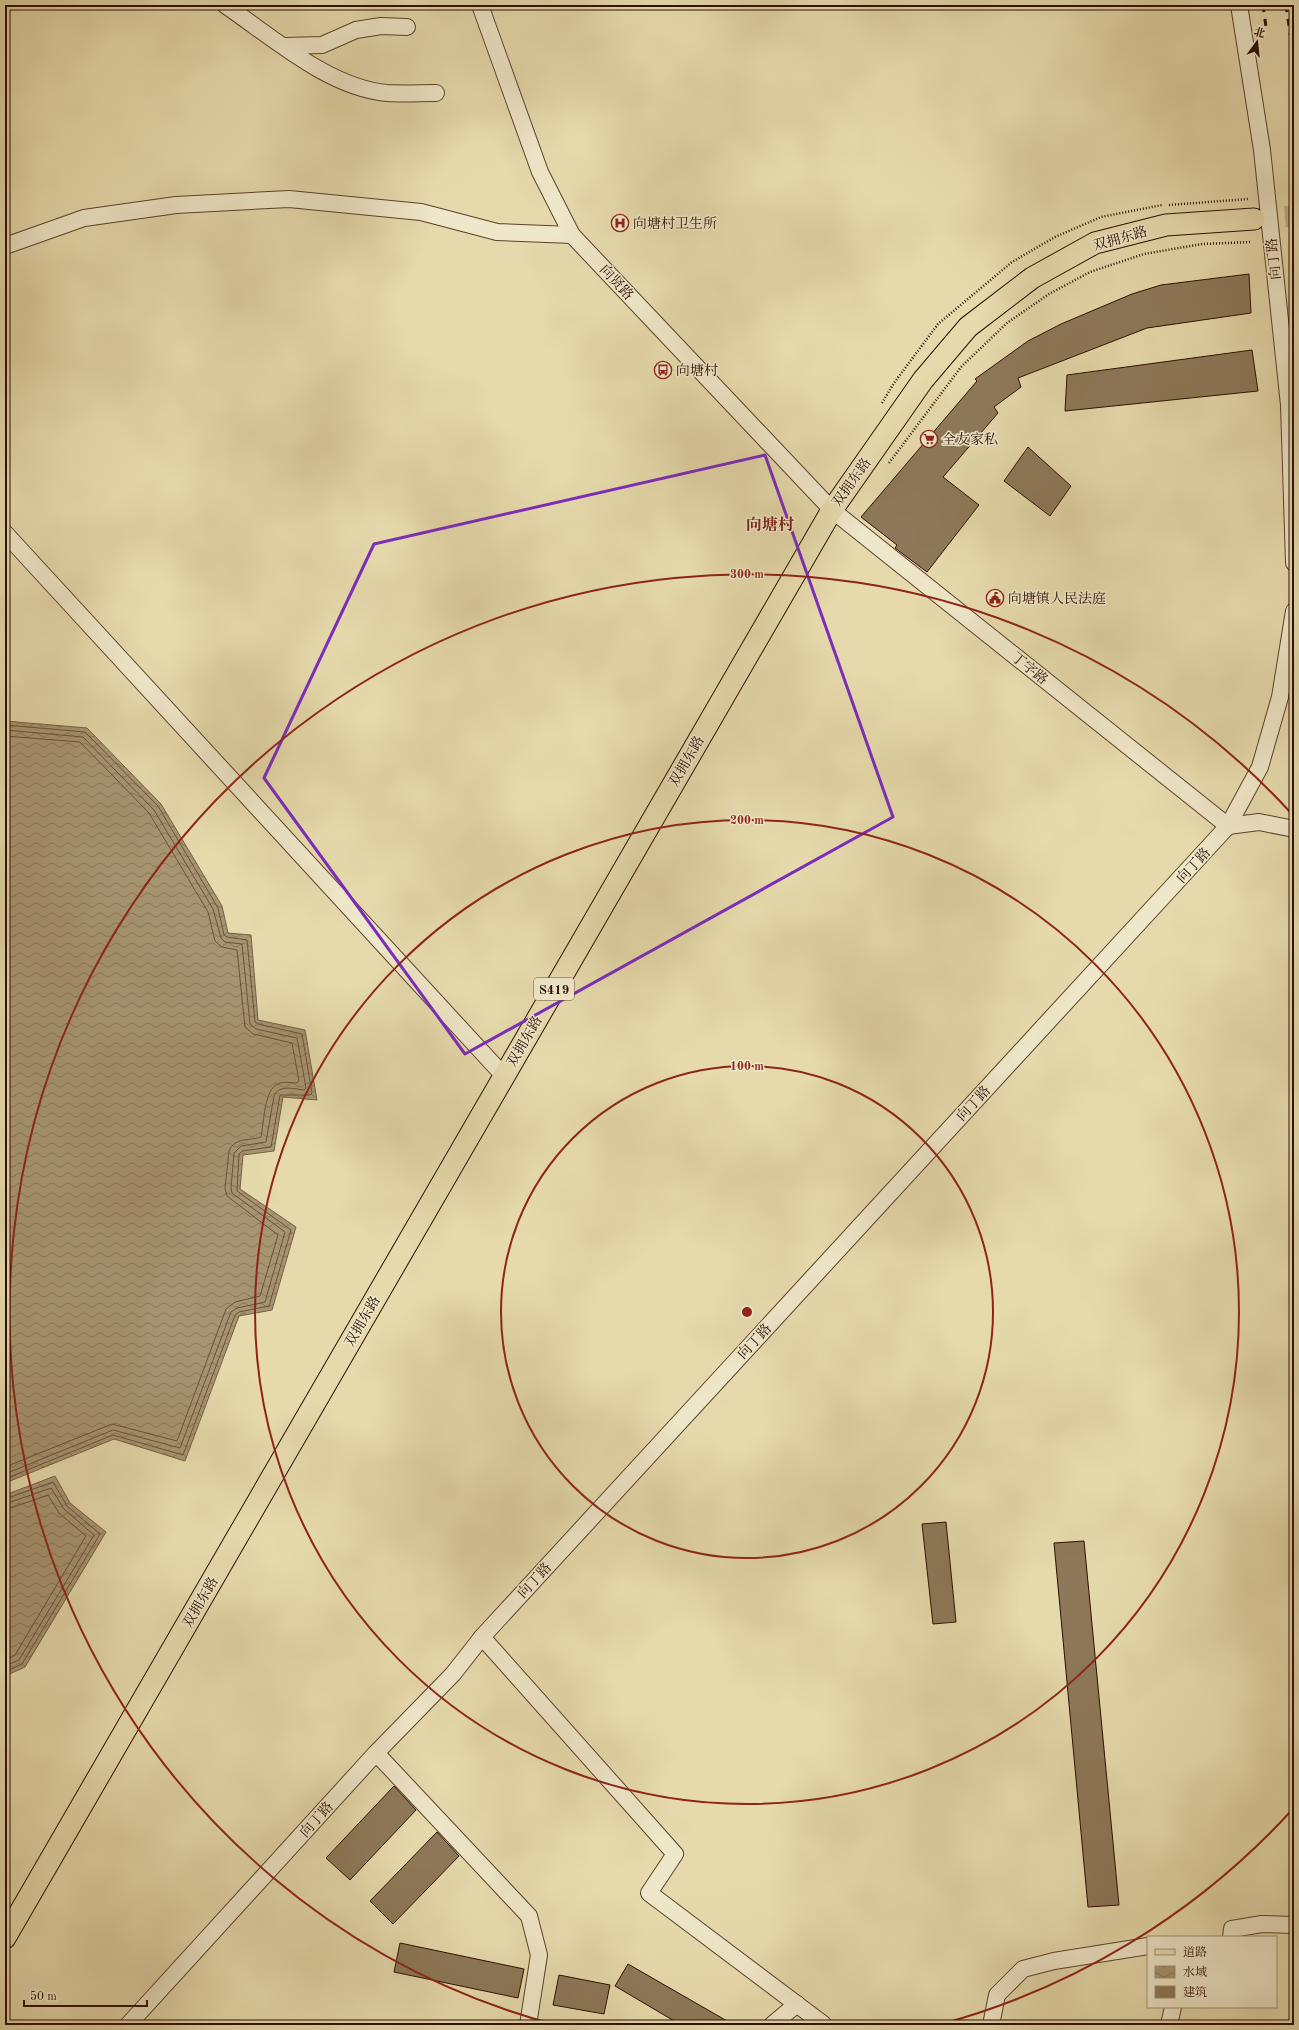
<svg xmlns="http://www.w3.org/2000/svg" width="1299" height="2030" viewBox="0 0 1299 2030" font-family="'Old Standard TT','Noto Serif SC',serif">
<defs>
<pattern id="water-waves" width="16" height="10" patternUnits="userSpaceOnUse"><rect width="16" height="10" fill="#a79572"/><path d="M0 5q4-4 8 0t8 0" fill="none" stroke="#88785b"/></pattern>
</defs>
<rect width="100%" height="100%" fill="#e6daac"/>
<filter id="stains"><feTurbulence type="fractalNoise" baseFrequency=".005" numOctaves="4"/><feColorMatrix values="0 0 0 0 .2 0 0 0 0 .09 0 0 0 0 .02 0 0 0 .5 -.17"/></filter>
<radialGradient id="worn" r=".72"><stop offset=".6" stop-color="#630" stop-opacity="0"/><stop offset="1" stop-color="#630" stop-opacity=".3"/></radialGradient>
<!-- water -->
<g fill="url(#water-waves)" stroke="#765f44">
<polygon points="5,721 87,728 161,804 222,906 228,933 251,935 258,1020 305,1030 317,1100 283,1097 274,1151 243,1155 240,1189 296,1227 272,1310 239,1316 185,1461 114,1439 5,1483"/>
<polygon points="55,1476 70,1503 106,1532 25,1667 5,1676 5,1495"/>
</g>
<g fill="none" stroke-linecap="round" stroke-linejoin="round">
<!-- shore -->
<g stroke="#6a5239" stroke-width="1">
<polyline points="5,725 85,732 158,806 218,908 224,935 227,937 247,940 255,1022 258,1024 302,1034 312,1093 310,1095 280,1095 271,1147 242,1151 239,1154 237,1191 291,1230 269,1306 239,1312 235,1315 183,1455 113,1435 5,1479"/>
<path d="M 5,730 L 83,737 L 154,810 L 213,909 L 221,938 L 225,942 L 242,944 L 250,1024 L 256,1029 L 297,1038 L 306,1088 L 304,1090 C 294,1089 279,1084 274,1096 L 266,1142 L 241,1146 L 234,1153 L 231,1188 L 232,1193 L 285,1232 L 265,1302 L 237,1308 L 231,1312 L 180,1448 L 113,1430 L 5,1474"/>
<path d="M 5,736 L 80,742 L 149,813 L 208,912 L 215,941 L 222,947 L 237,950 L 245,1027 L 253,1034 L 292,1043 L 299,1081 L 297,1083 C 291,1083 283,1081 278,1084 C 264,1089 264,1123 261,1137 C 249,1141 235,1137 229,1151 L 225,1188 L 227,1196 L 278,1235 L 260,1296 L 235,1302 L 226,1309 L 177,1441 L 112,1424 L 5,1467"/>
<polyline points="5,1499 53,1482 67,1506 100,1534 22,1664 5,1672"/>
<polyline points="5,1504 51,1488 64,1509 94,1535 19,1660 5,1666"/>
<polyline points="5,1510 48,1495 59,1513 86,1536 15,1655 5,1660"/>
</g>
</g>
<!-- building -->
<g fill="#8d7959" stroke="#2d0f00">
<polygon points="1249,274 1251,313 1147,328 1018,378 1021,387 994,407 998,413 943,477 979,505 927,572 895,548 897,545 861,517 977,381 975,379 1028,341 1061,324 1132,294 1161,285"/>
<polygon points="1252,350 1258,391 1065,411 1067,375"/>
<polygon points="1028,447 1071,486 1050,516 1004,481"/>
<polygon points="946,1522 956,1622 933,1624 922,1524"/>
<polygon points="1084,1541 1119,1905 1088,1907 1054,1543"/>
<polygon points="394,1786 416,1810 350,1880 326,1858"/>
<polygon points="437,1832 459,1856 393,1924 370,1901"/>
<polygon points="400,1943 524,1969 518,1998 394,1972"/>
<polygon points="628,1964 734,2025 681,2025 615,1986"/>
<polygon points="559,1975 610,1985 604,2014 553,2005"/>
</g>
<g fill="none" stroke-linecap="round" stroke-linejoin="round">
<!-- major-tunnel -->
<polyline stroke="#c1b18a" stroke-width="21" stroke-dasharray="21 10" stroke-linecap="butt" points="1254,219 1294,216"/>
<defs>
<g id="minor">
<path d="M 225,5 C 272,37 329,88 387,93 C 403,94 420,93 436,93"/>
<polyline points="480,5 540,172 572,235 832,510 1228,826 1259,822 1294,829"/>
<polyline points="1239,5 1262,150 1289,405 1294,563"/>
<polyline points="284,46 322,45 356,30 381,26 407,27"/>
<polyline points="5,246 84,218 176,205 289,199 421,212 497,232 572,235"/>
<polyline points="5,533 504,1076"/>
<polyline points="482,1637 675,1854 649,1893 823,2024"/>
<polyline points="376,1753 529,1916 539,1955 528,2025"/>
<polyline points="1231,1937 1232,1929 1262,1924 1294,1925"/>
<polyline points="128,2025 376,1753 453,1674 482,1637 1228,826 1260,767 1280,697 1294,611"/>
<polyline points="772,2025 797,2004"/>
<polyline points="991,2025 997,1995 1023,1969 1054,1961 1148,1946"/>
<polyline points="1169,2025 1173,2007"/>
</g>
<polyline id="major" points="5,1938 832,510 923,380 968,327 1032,278 1095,243 1166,225 1254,219"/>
</defs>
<!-- minor casing -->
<use href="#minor" stroke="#5b422b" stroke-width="18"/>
<!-- major casing -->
<use href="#major" stroke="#2d0f00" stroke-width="23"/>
<!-- path -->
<g stroke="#2d0f00" stroke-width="2.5" stroke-dasharray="1 2" stroke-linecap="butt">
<polyline points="1169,205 1248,199"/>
<polyline points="882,403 894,383 938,324 1012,262 1055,237 1101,217 1162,205"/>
<polyline points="889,463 961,367 1007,323 1049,294 1090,272 1144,254 1202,244 1252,242"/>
</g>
<!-- minor -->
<use href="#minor" stroke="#efe7c9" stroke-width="16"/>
<!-- major -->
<use href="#major" stroke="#e6daac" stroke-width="21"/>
<!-- rail -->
<g stroke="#2d0f00" stroke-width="3" stroke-dasharray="7 7" stroke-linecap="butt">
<polyline points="1263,5 1266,27"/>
<polyline points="1286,5 1294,60"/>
</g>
</g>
<!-- marked area -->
<path fill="none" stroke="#7b2cbf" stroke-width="3" stroke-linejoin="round" d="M 765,455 L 893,817 L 465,1054 L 264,778 L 374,544 Z"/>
<!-- distance rings -->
<g fill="none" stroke="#8f2418" stroke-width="2">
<circle cx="747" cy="1312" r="246"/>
<circle cx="747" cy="1312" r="492"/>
<path d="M1291 1811A738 738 0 0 1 938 2025M556 2025A738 738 0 1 1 1291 813"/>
</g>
<!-- icons -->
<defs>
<symbol id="hospital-ring" viewBox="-11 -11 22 22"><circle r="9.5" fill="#efe7c9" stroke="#8f2418" stroke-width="1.5"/><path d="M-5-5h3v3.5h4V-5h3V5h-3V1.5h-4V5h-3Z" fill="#8f2418"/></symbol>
<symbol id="bus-ring" viewBox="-11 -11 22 22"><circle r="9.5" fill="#efe7c9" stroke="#8f2418" stroke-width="1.5"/><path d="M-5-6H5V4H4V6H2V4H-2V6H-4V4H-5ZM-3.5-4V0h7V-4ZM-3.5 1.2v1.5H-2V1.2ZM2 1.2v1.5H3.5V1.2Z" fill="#8f2418"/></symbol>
<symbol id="supermarket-ring" viewBox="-11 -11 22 22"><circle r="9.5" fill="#efe7c9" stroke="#8f2418" stroke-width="1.5"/><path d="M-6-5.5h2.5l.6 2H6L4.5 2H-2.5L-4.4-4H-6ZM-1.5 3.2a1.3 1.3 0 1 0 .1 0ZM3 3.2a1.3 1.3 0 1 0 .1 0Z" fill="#8f2418"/></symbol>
<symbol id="civic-ring" viewBox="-11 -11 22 22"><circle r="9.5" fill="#efe7c9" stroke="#8f2418" stroke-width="1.5"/><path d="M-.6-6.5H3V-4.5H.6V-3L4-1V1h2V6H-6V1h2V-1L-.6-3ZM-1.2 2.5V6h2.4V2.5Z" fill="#8f2418"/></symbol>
</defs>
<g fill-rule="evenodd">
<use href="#hospital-ring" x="610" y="213" width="20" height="20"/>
<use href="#bus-ring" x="653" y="360" width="20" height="20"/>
<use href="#supermarket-ring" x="919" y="429" width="20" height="20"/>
<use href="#civic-ring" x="985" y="588" width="20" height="20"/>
</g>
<g text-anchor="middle" stroke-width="3" stroke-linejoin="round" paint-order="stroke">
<!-- shield labels -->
<rect fill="#efe7c9" stroke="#67503c" stroke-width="1" x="534" y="978" width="40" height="22" rx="3"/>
<g font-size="13" font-weight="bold" fill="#2d0f00">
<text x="554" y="994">S419</text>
</g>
<!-- poi labels -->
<g font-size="14" fill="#2d0f00" stroke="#efe7c9" text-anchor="start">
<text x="633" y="228">向塘村卫生所</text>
<text x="676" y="375">向塘村</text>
<text x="942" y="444">全友家私</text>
<text x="1008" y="603">向塘镇人民法庭</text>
</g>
<!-- street labels -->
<g font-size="14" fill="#2d0f00" stroke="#efe7c9">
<text transform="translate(1120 238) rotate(-16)" y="5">双拥东路</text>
<text transform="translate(1273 259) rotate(-96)" y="5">向丁路</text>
<text transform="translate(617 282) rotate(47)" y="5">向贤路</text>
<text transform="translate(851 482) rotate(-55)" y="5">双拥东路</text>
<text transform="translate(1030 668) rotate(39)" y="5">丁字路</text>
<text transform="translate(686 761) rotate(-60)" y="5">双拥东路</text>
<text transform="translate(1193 865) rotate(-47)" y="5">向丁路</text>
<text transform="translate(524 1041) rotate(-60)" y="5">双拥东路</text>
<text transform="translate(973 1103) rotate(-47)" y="5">向丁路</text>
<text transform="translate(362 1321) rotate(-60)" y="5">双拥东路</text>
<text transform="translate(754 1341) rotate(-47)" y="5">向丁路</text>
<text transform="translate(534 1580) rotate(-47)" y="5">向丁路</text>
<text transform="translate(200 1602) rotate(-60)" y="5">双拥东路</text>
<text transform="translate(316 1819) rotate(-48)" y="5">向丁路</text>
</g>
<!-- quarter labels -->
<g font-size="16" font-weight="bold" fill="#7a1f14" stroke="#efe7c9">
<text x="770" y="530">向塘村</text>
</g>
</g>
<circle cx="747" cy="1312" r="6" fill="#8f2418" stroke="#efe7c9" stroke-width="2"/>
<g font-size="12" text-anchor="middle" font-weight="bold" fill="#8f2418" stroke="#efe7c9" stroke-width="3" stroke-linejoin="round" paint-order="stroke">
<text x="747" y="578">300 m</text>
<text x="747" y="824">200 m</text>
<text x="747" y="1070">100 m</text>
</g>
<!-- margin -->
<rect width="1299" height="2030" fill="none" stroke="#e6daac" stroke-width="20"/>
<rect x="6" y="6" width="1287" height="2018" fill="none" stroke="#2d0f00" stroke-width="2"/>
<rect x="10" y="10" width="1279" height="2010" fill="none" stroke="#2d0f00"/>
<!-- legend -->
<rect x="1147" y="1936" width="130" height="72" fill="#efe7c9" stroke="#a19179"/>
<rect x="1155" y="1949" width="20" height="6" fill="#e6daac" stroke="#a19179"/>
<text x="1183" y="1956" font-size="12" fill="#2d0f00">道路</text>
<rect x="1155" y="1966" width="20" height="12" fill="url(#water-waves)" stroke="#a19179"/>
<text x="1183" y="1976" font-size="12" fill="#2d0f00">水域</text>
<rect x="1155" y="1986" width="20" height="12" fill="#8d7959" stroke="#a19179"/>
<text x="1183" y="1996" font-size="12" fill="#2d0f00">建筑</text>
<!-- north arrow -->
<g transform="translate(1257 42) rotate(15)" stroke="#efe7c9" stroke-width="3" paint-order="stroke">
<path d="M0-3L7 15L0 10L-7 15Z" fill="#2d0f00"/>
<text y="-6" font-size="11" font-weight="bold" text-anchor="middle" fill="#2d0f00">北</text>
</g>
<!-- scale -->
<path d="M24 2000v6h123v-6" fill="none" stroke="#2d0f00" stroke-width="2"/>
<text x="30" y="2000" font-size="12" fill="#2d0f00" stroke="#efe7c9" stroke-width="3" paint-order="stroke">50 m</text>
<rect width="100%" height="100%" filter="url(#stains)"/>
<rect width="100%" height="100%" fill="url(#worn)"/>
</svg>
